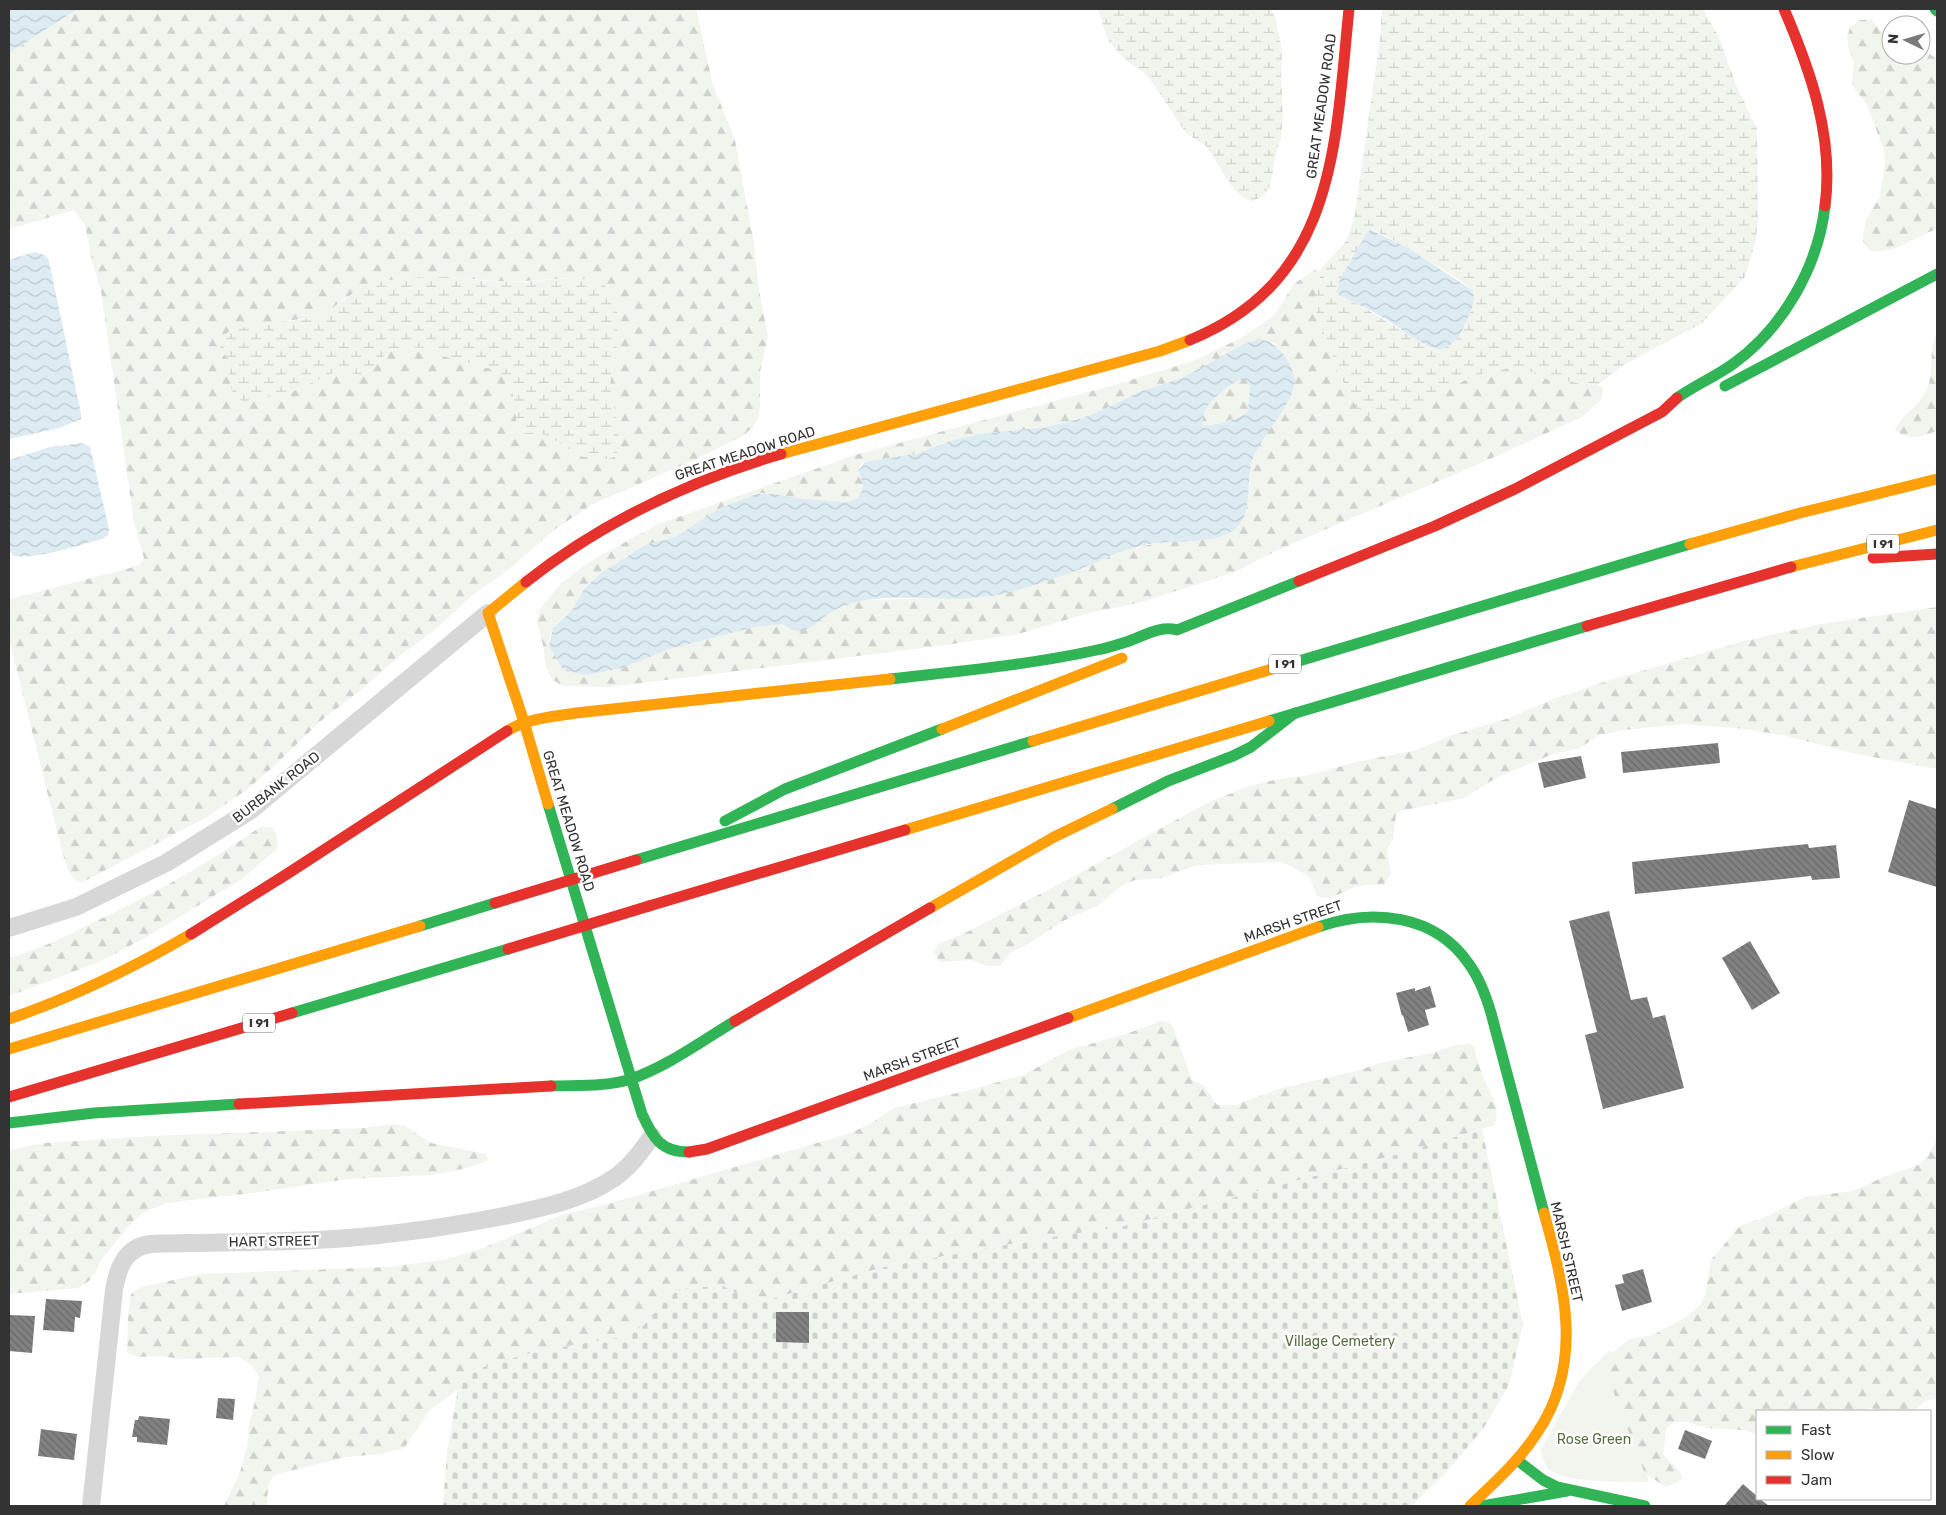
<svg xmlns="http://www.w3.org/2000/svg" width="1946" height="1515" viewBox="0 0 1946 1515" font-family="Rubik,sans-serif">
<defs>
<pattern id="forest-firs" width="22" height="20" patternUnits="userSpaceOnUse" patternTransform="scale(1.25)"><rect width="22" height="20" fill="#f1f5ed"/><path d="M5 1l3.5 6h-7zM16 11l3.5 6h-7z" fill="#cfd2cc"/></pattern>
<pattern id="wetland-marsh" width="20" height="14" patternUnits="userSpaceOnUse" patternTransform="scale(1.25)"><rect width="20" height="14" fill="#f1f5ed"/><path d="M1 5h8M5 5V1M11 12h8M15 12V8" fill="none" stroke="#cfd2cc"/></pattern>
<pattern id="cemetery-stones" width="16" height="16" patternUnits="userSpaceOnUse" patternTransform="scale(1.25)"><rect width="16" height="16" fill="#f1f5ed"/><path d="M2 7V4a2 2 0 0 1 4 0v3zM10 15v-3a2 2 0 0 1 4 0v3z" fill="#cfd2cc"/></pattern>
<pattern id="water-waves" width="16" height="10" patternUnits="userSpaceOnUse" patternTransform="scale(1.25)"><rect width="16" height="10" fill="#ddebf3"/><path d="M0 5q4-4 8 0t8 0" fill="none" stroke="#becad1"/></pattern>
<pattern id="building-back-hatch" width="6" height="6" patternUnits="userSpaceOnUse" patternTransform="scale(1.25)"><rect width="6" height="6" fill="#818181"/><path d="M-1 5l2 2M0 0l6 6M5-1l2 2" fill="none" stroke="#6a6a6a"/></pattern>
</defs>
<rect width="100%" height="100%" fill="#fff"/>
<!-- green -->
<path fill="#f1f5ed" d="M 1610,1350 L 1649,1482 C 1628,1482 1566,1483 1550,1470 C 1544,1465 1542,1456 1541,1449 L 1579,1382 L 1587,1372 Z"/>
<!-- forest -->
<g fill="url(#forest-firs)" fill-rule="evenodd">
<path d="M 78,9 L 696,9 L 713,85 L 735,140 L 754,244 L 759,290 L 768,337 L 760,372 L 760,407 L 758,418 L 752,428 L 743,436 L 690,462 L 593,504 L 554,530 L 509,569 L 470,597 L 436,629 L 397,658 L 361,690 L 323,719 L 272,768 L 245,791 L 205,818 L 83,882 C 69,881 68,867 63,855 L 9,639 L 9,603 L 11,599 L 130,568 L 141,564 L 144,558 L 134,522 L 101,291 L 92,261 L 85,225 L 74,210 L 9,229 L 9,53 ZM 450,277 L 510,282 L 568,278 L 591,279 L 615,303 L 618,316 L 617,346 L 610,383 L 620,444 L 616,456 L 604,460 L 580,456 L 548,436 L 537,432 L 525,433 L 517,424 L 512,388 L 506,379 L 498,370 L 439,355 L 426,348 L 402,347 L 391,351 L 381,358 L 373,369 L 361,375 L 337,371 L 291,392 L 230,382 L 228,358 L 220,349 L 221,338 L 230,331 L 256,325 L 315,317 L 327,313 L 346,297 Z"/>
<path d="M 1871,19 L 1887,38 L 1891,39 L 1891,55 L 1921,55 L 1921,46 L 1937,60 L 1937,229 C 1913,237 1897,254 1870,251 L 1863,241 L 1864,229 L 1867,218 L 1880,197 L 1885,162 L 1884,150 L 1867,105 L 1852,85 L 1854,61 L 1849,51 L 1847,38 L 1850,27 L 1860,20 Z"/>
<path d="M 1314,270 L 1319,271 L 1321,283 L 1315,294 L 1317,318 L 1330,346 L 1337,370 L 1356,406 L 1364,415 L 1370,416 L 1387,412 L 1416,410 L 1446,389 L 1470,378 L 1493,370 L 1523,368 L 1545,379 L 1597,385 L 1603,388 L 1603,394 L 1601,400 L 1582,417 L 1490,459 L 1280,549 L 1235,572 L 1142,602 L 1089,613 L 1018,634 L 946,645 L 609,687 L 562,686 L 552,679 L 546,668 L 543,645 L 537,622 L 539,610 L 561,583 L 589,562 L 658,524 L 858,454 L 1114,385 L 1193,361 L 1241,338 L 1265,322 L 1275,314 L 1294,284 ZM 1253,341 L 1274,343 C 1284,355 1295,369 1295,386 L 1257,449 L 1251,466 L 1246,511 L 1189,540 L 1157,543 L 1130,549 L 1031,587 L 985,597 L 865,600 L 851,603 L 788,629 L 782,624 L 778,624 L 754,627 L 670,649 L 622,668 L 587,675 L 549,646 L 550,635 L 555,625 L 572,610 L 585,588 L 601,574 L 629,555 L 656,542 L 677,536 L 761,493 L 805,499 L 848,502 L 858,498 L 862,491 L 863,483 L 858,473 L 861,464 L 865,462 L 919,453 L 950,441 L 979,434 L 1046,427 L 1083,418 L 1109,407 L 1141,391 L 1182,378 Z"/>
<path d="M 1937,331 L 1937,431 C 1919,437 1912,441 1895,431 C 1903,412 1915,410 1924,395 C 1936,377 1927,353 1937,331 Z"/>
<path d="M 1240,380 L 1247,380 L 1250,386 L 1248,411 C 1241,417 1212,427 1203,425 C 1197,410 1226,385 1240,380 Z"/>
<path d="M 1937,607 L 1937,769 L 1857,754 L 1782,735 L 1745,729 L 1685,724 L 1624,730 L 1599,735 L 1578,749 L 1553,754 L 1496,778 L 1464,798 L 1400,811 L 1396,815 L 1393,839 L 1387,850 L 1391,874 L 1384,884 C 1376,885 1367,884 1359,886 C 1346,889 1331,902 1317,896 L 1309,876 L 1282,862 L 1197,865 L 1162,878 L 1135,880 L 1123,885 L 1099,905 L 1063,921 L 1030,943 L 1011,952 L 1000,966 L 987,966 L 971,960 L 940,962 L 933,952 L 940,943 L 967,932 L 1078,874 L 1207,803 L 1250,786 L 1274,780 L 1310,775 L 1356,762 L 1417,750 L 1450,736 L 1509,718 L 1554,699 L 1601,683 L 1740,642 L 1821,624 Z"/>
<path d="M 260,827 L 272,827 C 277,834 279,841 277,849 L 242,879 L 141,940 L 99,962 L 9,996 L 9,958 C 39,950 66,936 94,922 C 152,895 207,864 260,827 Z"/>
<path d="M 1161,1021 L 1167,1022 L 1172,1025 L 1192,1080 L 1203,1085 L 1217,1105 L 1235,1105 L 1282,1088 L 1353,1072 L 1384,1062 L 1427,1054 L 1457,1045 L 1469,1044 L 1474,1047 C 1477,1059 1480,1070 1485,1081 C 1493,1100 1500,1104 1495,1125 L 1399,1154 L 1120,1227 L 1039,1239 L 884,1267 L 768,1300 L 745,1298 L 723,1286 L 687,1288 L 676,1292 L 667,1299 L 643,1326 L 622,1337 L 539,1351 L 473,1371 L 458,1389 L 430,1410 L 404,1448 L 381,1454 L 346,1457 L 274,1475 L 268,1486 L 267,1506 L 224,1506 L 240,1472 L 248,1443 L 249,1425 L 255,1401 L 259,1376 L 252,1366 L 239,1357 L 180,1359 L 162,1356 L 138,1357 L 127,1353 C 129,1333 126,1313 131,1294 L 141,1287 L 201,1274 L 388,1267 L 448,1259 L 483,1248 L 562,1215 L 611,1203 L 851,1133 L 873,1122 L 894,1108 L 978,1088 L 1025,1074 L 1069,1050 L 1129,1033 Z"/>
<polygon points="394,1124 405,1126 431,1143 486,1154 489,1160 467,1168 431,1175 348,1179 252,1193 166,1203 143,1213 133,1221 101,1260 96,1272 89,1281 78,1288 9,1294 9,1150 45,1143 151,1136 364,1128"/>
<polygon points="1937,1139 1937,1398 1924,1402 1914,1411 1884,1411 1869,1408 1859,1411 1757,1411 1757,1435 1744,1430 1707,1428 1687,1422 1675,1422 1669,1425 1666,1430 1663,1454 1680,1472 1682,1478 1677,1483 1666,1487 1646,1474 1643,1469 1604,1367 1605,1355 1616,1350 1630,1339 1653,1335 1686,1317 1700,1305 1705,1295 1711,1260 1740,1226 1763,1218 1805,1197 1853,1191 1884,1177 1918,1165 1927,1157"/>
</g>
<!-- wetland -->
<g fill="url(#wetland-marsh)" fill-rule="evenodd">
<polygon points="1098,9 1270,9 1275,16 1282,51 1281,76 1283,113 1281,138 1277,150 1270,186 1263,196 1252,202 1241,196 1233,188 1206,146 1186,133 1152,82 1144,73 1124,59 1108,40"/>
<path d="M 1382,9 L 1703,9 L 1719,37 L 1736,85 L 1757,129 L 1758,217 L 1756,241 L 1745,277 L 1702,323 L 1624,365 L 1598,385 L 1545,379 L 1523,368 L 1493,370 L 1470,378 L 1446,389 L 1416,410 L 1387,412 L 1370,416 L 1364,415 L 1356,406 L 1337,370 L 1330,346 L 1317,318 L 1315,294 L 1321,283 L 1319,271 L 1346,241 L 1354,219 L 1379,46 ZM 1373,230 L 1403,245 L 1458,279 L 1472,290 C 1473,306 1469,312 1463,327 C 1460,335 1452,347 1443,348 C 1430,351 1371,310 1353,302 Z"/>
<path d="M 450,277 C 470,279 489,282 509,282 C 540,283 572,273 603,282 L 615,303 L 618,316 L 617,346 L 610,383 L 620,444 L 616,456 L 604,460 L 580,456 L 548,436 L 537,432 L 525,433 L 517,424 L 512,388 L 506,379 L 498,371 L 439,355 L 426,348 L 402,347 L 391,351 L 381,358 L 373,369 L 361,375 L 337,371 L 291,392 L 243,402 L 233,394 L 230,382 L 228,358 L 220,349 L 221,337 C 249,319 286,325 318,316 C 335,311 348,293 366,286 C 389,276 426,278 450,277 Z"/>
</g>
<!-- cemetery -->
<polygon fill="url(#cemetery-stones)" points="1482,1129 1523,1324 1509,1385 1483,1429 1444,1475 1411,1506 443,1506 447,1452 458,1389 473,1371 495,1363 539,1351 622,1337 643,1326 667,1299 676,1292 687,1288 723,1286 745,1298 768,1300 884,1267 1039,1239 1120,1227 1399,1154"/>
<!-- water -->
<g fill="url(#water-waves)" fill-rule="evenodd">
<polygon points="9,9 78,9 9,53"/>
<path d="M 1371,230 L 1408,248 L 1472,290 C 1477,301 1469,316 1464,326 C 1461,335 1450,349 1440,349 C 1422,347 1398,326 1382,317 C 1369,309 1355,303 1341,296 L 1337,292 L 1340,279 L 1368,231 Z"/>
<polygon points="34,252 45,255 49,261 81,414 81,419 59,428 9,439 9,260"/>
<path d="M 1260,339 C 1279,342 1293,364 1295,382 C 1291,408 1260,436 1252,462 C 1245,484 1255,517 1231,532 C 1208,545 1171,539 1145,545 C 1121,550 1100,561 1078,570 C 1049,581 1021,591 991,596 C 950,603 907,594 866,600 C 854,602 841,606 830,613 C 812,624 804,641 782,624 L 754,627 L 670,649 L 622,668 L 587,675 L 576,673 L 562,668 L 549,646 L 553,628 L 572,610 L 585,588 L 601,573 L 645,545 L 677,536 L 722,507 L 757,494 L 773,494 L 805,499 L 848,502 L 858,498 L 862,491 L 863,483 L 858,471 L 865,462 L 919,453 L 950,441 L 979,434 L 1046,427 L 1083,418 L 1109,407 L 1141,391 L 1182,378 L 1246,343 ZM 1240,380 L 1247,380 L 1250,386 L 1248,411 C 1241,418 1211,427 1203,425 C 1197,410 1226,385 1240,380 Z"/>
<path d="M 82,443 L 90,447 L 109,529 L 108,535 L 102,539 C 74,546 42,559 13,556 L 9,550 L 9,460 L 50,447 Z"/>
</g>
<!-- building -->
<g fill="url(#building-back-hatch)">
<polygon points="1718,743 1720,763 1623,773 1621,752"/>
<polygon points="1581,756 1586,778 1544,788 1538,763"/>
<polygon points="1909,800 1937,809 1937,887 1888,872"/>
<polygon points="1808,844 1809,848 1836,845 1840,878 1812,880 1811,876 1635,894 1632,862"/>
<polygon points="1609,911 1631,1000 1647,997 1653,1018 1665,1015 1684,1088 1603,1109 1585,1035 1597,1032 1569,921"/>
<polygon points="1750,941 1780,993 1752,1010 1722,958"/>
<polygon points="1430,986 1436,1007 1425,1010 1429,1025 1408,1032 1403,1015 1402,1016 1396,993 1415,988 1415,991"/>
<polygon points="1643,1269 1652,1302 1622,1311 1615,1285 1624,1283 1622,1275"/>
<polygon points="46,1299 82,1301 80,1318 75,1317 74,1332 43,1330"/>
<polygon points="776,1312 809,1312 809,1343 776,1342"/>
<polygon points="10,1315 35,1316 32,1353 9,1351"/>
<polygon points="218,1398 235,1399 233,1420 216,1418"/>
<polygon points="139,1416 170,1419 167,1445 137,1442 137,1437 132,1437 135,1420 138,1420"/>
<polygon points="41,1429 77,1434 74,1460 38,1456"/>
<polygon points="1685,1430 1712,1441 1705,1459 1678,1449"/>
<polygon points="1743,1484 1757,1496 1757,1499 1760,1499 1769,1506 1724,1506"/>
</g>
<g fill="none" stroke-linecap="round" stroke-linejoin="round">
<!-- street -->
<g stroke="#d7d7d7" stroke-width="18">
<polyline points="9,928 76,907 166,863 251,810 488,613"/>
<path d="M 91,1506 L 114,1290 C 118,1267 125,1248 150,1244 C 205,1242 261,1243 316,1240 C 380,1237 442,1228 504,1216 C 541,1208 582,1200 614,1178 C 630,1167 641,1152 652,1136"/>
</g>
<!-- fast -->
<g stroke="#30b455" stroke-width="11">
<polyline points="1935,9 1937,11"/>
<polyline points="1725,386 1937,274"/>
<path d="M 1677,398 C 1695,385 1715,377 1733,364 C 1783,328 1818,267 1825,206"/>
<polyline points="1289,664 1690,544"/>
<path d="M 890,679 C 959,671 1029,665 1097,650 C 1107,648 1117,645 1126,642 C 1142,637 1160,625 1177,630 L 1299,581"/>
<polyline points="1269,721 1587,626"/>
<path d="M 548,804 L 642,1114 C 653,1138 661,1152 689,1152"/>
<polyline points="1112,809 1168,781 1233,756 1251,747 1295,713"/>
<polyline points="725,821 785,789 942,729"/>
<polyline points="636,860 1033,741"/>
<polyline points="420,926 495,903"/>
<path d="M 1318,927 C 1372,908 1435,914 1469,964 C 1480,979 1486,996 1491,1013 L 1544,1213"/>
<polyline points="292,1013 508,949"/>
<path d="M 551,1086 C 576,1085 607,1087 631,1079 C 668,1066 702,1041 735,1021"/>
<polyline points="9,1123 94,1113 239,1104"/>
<polyline points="1517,1460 1543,1480 1557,1487 1645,1506"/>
<polyline points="1482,1506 1567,1491"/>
</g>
<!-- slow -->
<g stroke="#ff9f0a" stroke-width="11">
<polyline points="781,454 1160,351 1190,340"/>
<polyline points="1690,544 1800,513 1937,479"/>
<polyline points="1791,567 1937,530"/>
<polyline points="526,582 488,613 524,722 548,804"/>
<polyline points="942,729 1122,658"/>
<path d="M 507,731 C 527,718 553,717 576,713 L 890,679"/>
<polyline points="1033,741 1289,664"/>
<polyline points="905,830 1269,721"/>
<polyline points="930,908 1054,837 1112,809"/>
<polyline points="1068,1018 1318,927"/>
<path d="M 9,1019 C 73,997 133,968 191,934"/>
<polyline points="9,1049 420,926"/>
<path d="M 1470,1506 C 1494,1483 1519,1461 1537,1433 C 1584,1364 1565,1288 1544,1213"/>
</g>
<!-- jam -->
<g stroke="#e5322d" stroke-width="11">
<path d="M 1784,9 C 1811,72 1834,137 1825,206"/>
<path d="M 1190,340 C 1337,280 1335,144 1349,9"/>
<polyline points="1873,558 1937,554"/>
<polyline points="1299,581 1435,526 1515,489 1662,412 1677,398"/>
<path d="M 526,582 C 602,522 689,481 781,454"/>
<polyline points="1587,626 1791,567"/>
<polyline points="649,906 905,830"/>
<polyline points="191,934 287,874 507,731"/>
<polyline points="735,1021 930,908"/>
<polyline points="9,1097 292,1013"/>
<polyline points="239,1104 551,1086"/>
<polyline points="689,1152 707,1149 1068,1018"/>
</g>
<!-- jam-bridge -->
<g stroke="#e5322d" stroke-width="11">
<polyline points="495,903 636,860"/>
<polyline points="508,949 649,906"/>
</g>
</g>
<g text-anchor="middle" stroke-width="5" stroke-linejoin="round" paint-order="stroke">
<!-- shield labels -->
<g fill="#fff" stroke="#707070" stroke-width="1">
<rect x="1867" y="534.5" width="32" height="19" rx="4"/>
<rect x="1269" y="654.5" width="32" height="19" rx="4"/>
<rect x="243" y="1013.5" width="32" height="19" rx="4"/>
</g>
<g font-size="12" font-weight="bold" fill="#333">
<text x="1883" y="548">I 91</text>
<text x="1285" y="668">I 91</text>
<text x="259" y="1027">I 91</text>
</g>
<!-- street labels -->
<g font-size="14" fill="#333" stroke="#fff">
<text transform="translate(1321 106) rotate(-82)" y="5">GREAT MEADOW ROAD</text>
<text transform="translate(745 453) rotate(-18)" y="5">GREAT MEADOW ROAD</text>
<text transform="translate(276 787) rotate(-38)" y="5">BURBANK ROAD</text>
<text transform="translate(569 821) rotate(73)" y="5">GREAT MEADOW ROAD</text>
<text transform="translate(1293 921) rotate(-19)" y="5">MARSH STREET</text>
<text transform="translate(912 1059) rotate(-20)" y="5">MARSH STREET</text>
<text transform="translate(274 1241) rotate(-1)" y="5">HART STREET</text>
<text transform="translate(1567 1252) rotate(77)" y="5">MARSH STREET</text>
</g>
<!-- park labels -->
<g font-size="14" fill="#56703f" stroke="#fff">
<text x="1340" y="1346">Village Cemetery</text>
<text x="1594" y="1444">Rose Green</text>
</g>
</g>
<!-- border -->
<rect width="1946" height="1515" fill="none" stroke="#333333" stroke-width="20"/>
<!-- legend -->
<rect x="1756" y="1410" width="175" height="90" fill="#ffffff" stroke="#adadad"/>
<rect x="1766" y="1426" width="25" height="8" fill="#30b455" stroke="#adadad"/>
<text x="1801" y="1435" font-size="15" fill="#333333">Fast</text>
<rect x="1766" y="1451" width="25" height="8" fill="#ff9f0a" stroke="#adadad"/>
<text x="1801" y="1460" font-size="15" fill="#333333">Slow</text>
<rect x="1766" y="1476" width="25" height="8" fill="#e5322d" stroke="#adadad"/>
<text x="1801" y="1485" font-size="15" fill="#333333">Jam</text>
<!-- north arrow -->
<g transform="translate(1906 40) rotate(275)"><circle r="24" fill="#ffffff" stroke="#adadad"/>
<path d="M0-4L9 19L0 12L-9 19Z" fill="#7a7a7a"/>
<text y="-8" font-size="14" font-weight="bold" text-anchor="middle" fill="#333333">N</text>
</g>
</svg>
